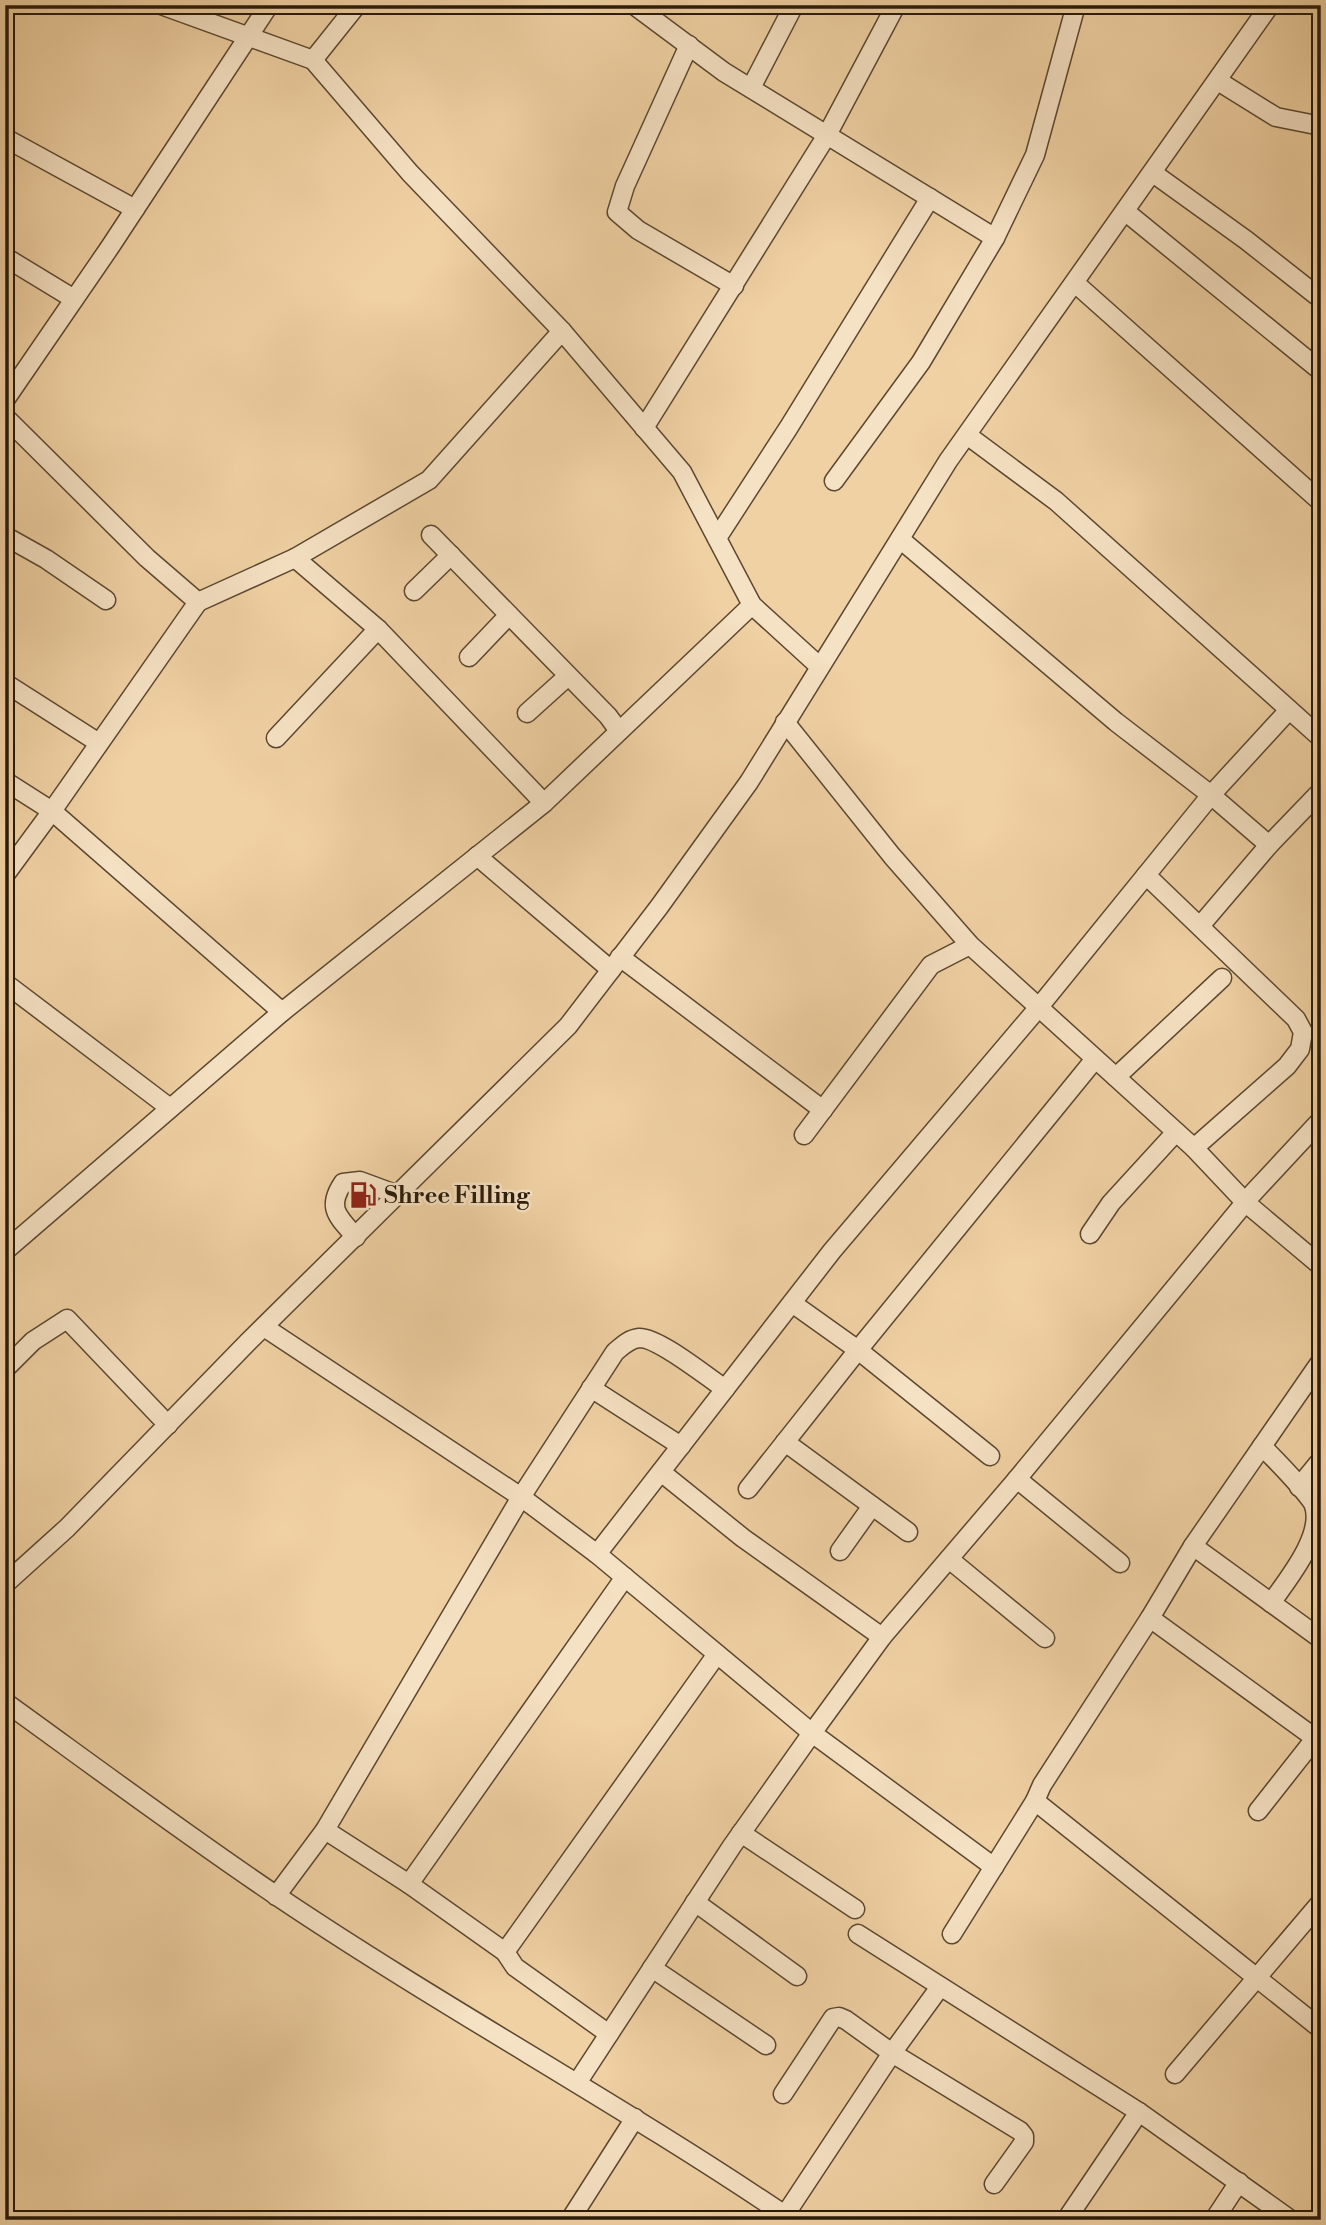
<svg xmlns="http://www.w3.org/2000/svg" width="1326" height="2225" viewBox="0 0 1326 2225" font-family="'Libre Bodoni',serif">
<rect width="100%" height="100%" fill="#f0d1a3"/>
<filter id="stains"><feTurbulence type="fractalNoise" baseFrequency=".00286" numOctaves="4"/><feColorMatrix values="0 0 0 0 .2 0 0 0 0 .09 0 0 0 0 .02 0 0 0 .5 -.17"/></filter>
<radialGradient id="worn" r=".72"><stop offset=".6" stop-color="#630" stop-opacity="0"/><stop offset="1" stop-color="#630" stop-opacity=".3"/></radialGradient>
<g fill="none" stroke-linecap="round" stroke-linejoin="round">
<defs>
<g id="minor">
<polyline points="161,5 313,60 410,173 562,331"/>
<polyline points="634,5 724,72 995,238"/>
<polyline points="689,45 625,186 617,212 638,230 734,286"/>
<polyline points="313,60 357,5"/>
<polyline points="1218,81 1276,117 1321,126"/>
<polyline points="751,88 794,5"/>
<polyline points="5,138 135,209"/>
<polyline points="1153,173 1246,240 1321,299"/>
<polyline points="1126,212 1321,371"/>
<polyline points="5,257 74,299"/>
<polyline points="1075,283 1321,502"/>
<polyline points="5,400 110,247 269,5"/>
<polyline points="5,417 147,558 198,602 52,811 282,1012"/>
<polyline points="644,428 827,135 896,5"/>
<polyline points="967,435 1056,501 1321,738"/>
<polyline points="834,481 921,362 995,238 1035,155 1076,5"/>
<polyline points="431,535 608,716 619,731"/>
<polyline points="5,536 46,559 106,600"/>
<polyline points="717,538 789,427 930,198"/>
<polyline points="900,539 1116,722 1211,795 1269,845"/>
<polyline points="295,558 378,629 544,803"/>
<polyline points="414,591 451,555"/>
<polyline points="198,602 295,558 429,480 562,331 682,472 752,605 819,666"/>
<polyline points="469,657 509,615"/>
<polyline points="5,683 99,743"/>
<polyline points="527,713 568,676"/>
<polyline points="785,722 892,856 970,945 1194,1148 1246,1203 1321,1266"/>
<polyline points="276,738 378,629"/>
<polyline points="5,781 52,811 5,875"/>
<polyline points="477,856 611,970"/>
<polyline points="1146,875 1296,1019 1303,1032 1300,1049 1287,1066 1194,1148"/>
<polyline points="1200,926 1269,845 1321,791"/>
<polyline points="620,957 823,1110"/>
<polyline points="5,983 170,1108"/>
<polyline points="1116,1077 1222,978"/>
<polyline points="804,1135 931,965 970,945"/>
<polyline points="1090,1234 1111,1203 1176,1132"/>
<path d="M 356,1237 C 338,1217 326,1208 343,1183 L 360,1181 L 398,1195"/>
<polyline points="5,1251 282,1012 544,803 752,605"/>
<polyline points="264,1327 521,1497 597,1554 812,1733 732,1846 577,2083"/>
<polyline points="1321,1361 1193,1546 1150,1618 1042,1785 1035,1801 1321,2029"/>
<polyline points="5,1369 33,1341 67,1319 168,1425"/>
<polyline points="591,1388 681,1446"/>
<polyline points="785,1442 908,1532"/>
<path d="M 1262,1446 C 1279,1464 1299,1483 1313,1503 C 1326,1533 1288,1579 1271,1603"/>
<polyline points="990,1456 858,1350 1095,1059"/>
<polyline points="661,1472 743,1538 882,1637"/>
<polyline points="1017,1479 1120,1563"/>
<polyline points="1299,1487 1321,1460"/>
<polyline points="748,1489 858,1350 792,1303"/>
<polyline points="1193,1546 1321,1639"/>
<polyline points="840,1551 872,1506"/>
<polyline points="597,1554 832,1251 1039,1007 1211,795 1289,710"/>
<polyline points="949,1559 1045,1638"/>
<polyline points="5,1584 67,1528 248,1342 568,1026 659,907 749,782 948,461 1270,5"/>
<polyline points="1150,1618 1315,1738"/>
<path d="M 5,1702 C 95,1767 185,1834 277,1896 C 445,2009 624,2106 792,2220"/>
<polyline points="1258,1811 1321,1731"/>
<polyline points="325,1830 409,1884 625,1577"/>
<polyline points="741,1833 855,1909"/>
<polyline points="994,1867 812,1733 882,1637 1017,1479 1253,1193 1321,1120"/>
<polyline points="409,1884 505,1952 515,1967 609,2034"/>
<path d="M 276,1896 L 325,1830 L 521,1497 L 615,1352 C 622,1346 629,1339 639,1338 C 658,1337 707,1377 725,1389"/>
<polyline points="695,1902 797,1976"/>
<polyline points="858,1934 1139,2112 1291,2220"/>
<polyline points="952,1934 1035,1801"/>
<polyline points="505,1952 717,1654"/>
<polyline points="652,1968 766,2045"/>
<polyline points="1175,2074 1321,1902"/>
<polyline points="783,2094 833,2018 839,2017 846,2020 892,2053 1020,2131 1024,2136 1024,2142 994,2184"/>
<polyline points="785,2215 892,2053 940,1987"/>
<polyline points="570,2220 635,2118"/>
<polyline points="1066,2220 1139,2112"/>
<polyline points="1214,2220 1239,2182"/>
</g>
</defs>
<!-- minor casing -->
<use href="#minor" stroke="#5b4830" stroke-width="21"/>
<!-- minor -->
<use href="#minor" stroke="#f5e1c3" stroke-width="18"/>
</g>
<!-- icons -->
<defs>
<symbol id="fuel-bare" viewBox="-9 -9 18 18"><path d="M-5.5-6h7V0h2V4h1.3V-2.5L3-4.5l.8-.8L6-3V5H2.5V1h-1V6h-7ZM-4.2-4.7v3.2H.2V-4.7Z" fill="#8f2418" stroke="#f5e1c3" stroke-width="2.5" paint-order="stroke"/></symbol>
</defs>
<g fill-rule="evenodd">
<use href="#fuel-bare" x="344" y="1176" width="38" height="38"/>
</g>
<g text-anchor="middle" stroke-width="5" stroke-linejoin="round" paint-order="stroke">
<!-- poi labels -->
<g font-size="24" font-weight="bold" fill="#291b09" stroke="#f5e1c3" text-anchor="start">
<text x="384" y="1203">Shree Filling</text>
</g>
</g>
<!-- margin -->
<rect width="1326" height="2225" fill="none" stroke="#f0d1a3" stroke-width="28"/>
<rect x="7" y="7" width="1312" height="2211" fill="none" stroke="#291b09" stroke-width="3.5"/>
<rect x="14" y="14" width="1298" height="2197" fill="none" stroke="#291b09" stroke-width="2"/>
<rect width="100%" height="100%" filter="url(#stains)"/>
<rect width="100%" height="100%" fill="url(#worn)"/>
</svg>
